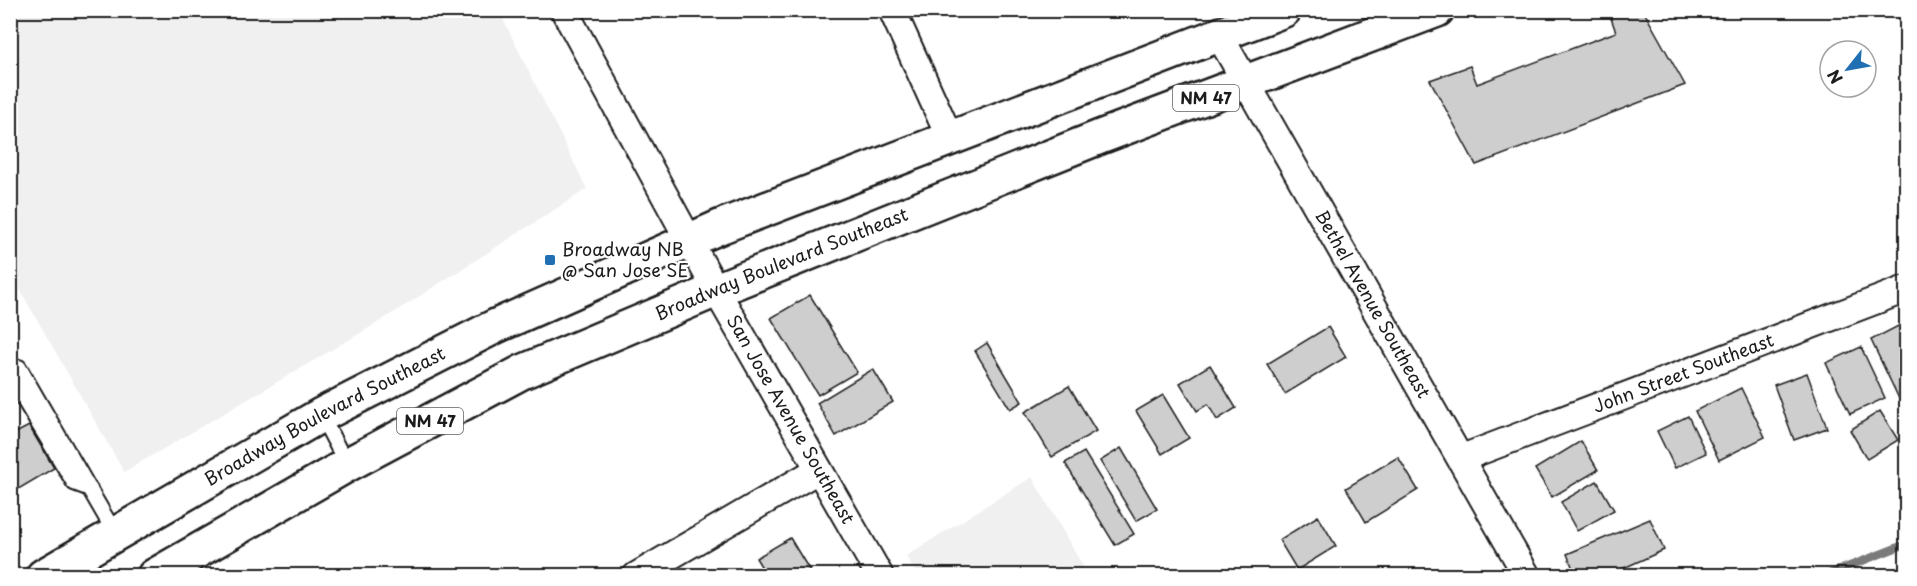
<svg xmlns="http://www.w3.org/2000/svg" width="1917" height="586" viewBox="0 0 1917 586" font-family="'Playpen Sans',sans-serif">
<rect width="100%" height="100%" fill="#fff"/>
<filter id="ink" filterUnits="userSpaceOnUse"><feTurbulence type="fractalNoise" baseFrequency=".0167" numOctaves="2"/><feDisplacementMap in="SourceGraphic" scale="12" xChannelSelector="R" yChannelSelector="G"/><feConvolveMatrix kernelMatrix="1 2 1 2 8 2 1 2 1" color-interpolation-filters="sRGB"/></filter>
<g filter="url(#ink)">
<!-- built -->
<g fill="#f0f0f0">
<polygon points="10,11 499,11 587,189 379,322 124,472 11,274"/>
<polygon points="1032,477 1088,575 917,575 906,556"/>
</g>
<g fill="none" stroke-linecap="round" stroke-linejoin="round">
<!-- stream -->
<polyline stroke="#7a7a7a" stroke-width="8" points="1824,576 1906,544"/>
</g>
<!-- building -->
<g fill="#cecece" stroke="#1c1c1c" stroke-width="1.5">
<polygon points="1608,10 1643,10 1685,85 1476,165 1430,80 1470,66 1477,84 1616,32"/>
<polygon points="810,295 857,372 818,395 771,318"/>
<polygon points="1906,322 1906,403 1902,405 1871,340"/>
<polygon points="1328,327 1346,357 1285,394 1267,364"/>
<polygon points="987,343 1022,402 1010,409 975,351"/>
<polygon points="1861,347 1885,398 1850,414 1826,363"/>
<polygon points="1210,365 1236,408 1217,420 1208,404 1197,411 1180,383"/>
<polygon points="873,369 893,402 836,436 817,403"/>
<polygon points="1807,373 1827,428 1794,440 1774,385"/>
<polygon points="1069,386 1096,431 1052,457 1025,412"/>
<polygon points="1741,388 1765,437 1719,460 1695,411"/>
<polygon points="1163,395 1189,438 1162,454 1136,411"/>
<polygon points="1880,411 1898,440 1867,459 1850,430"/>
<polygon points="1688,416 1706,453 1675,468 1657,431"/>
<polygon points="29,426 54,468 10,494 10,436"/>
<polygon points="1581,441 1598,470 1552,497 1535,469"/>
<polygon points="1121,448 1157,509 1136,521 1100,461"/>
<polygon points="1084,452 1134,534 1115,545 1065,463"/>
<polygon points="1398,457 1418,490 1366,522 1346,488"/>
<polygon points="1597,481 1614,510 1577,531 1561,502"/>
<polygon points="1318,516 1336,546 1297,570 1279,540"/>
<polygon points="1650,519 1664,550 1606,576 1576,576 1567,554"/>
<polygon points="790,538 813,576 767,576 756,558"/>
</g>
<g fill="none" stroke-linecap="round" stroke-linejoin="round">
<defs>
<g id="lane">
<polyline points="10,373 19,367 116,535"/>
<polyline points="10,377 74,483 90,489"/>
<polyline points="321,415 347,465"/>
</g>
<g id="street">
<path id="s1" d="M 564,10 L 716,290 L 880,576"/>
<polyline points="892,10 950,138"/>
<path id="s2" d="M 1219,35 L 1527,576"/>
<path id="s3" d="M 1462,458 L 1906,289"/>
<polyline points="636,576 818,470"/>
</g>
<g id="primary">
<path id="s4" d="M 43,576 L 321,415 L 496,326 L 722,226 L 1284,10"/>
<path id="s5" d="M 154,576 L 347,465 L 522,372 L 716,290 L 1100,137 L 1437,10"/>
</g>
</defs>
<!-- lane casing -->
<use href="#lane" stroke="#1c1c1c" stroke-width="18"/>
<!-- street casing -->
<use href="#street" stroke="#1c1c1c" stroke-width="30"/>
<!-- primary casing -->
<use href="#primary" stroke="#1c1c1c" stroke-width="38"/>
<!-- lane -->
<use href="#lane" stroke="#fff" stroke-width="14"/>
<!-- street -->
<use href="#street" stroke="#fff" stroke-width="26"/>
<!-- primary -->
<use href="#primary" stroke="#fff" stroke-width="33"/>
</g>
</g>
<!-- markers -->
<rect fill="#1f6fb2" stroke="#fff" stroke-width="2" x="544" y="254" width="12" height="12" rx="3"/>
<g text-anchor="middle" stroke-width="4.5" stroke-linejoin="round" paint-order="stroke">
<!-- shield labels -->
<g fill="#fff" stroke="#606060" stroke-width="1.5">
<rect x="1173" y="85" width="66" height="26" rx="4.5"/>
<rect x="397" y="408" width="66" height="26" rx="4.5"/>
</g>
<g font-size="16" font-weight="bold" fill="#1c1c1c">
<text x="1206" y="104">NM 47</text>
<text x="430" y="427">NM 47</text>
</g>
<!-- poi labels -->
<g font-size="18" fill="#1c1c1c" stroke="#fff" text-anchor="start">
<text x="562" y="256">Broadway NB<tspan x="562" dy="21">@ San Jose SE</tspan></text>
</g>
<!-- street labels -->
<g font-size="18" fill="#1c1c1c" stroke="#fff">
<text dy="6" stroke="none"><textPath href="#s5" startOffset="702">Broadway Boulevard Southeast</textPath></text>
<text dy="6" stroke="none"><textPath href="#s2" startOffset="310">Bethel Avenue Southeast</textPath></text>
<text dy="6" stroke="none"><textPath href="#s3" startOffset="237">John Street Southeast</textPath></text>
<text dy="6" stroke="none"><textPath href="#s4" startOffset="324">Broadway Boulevard Southeast</textPath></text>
<text dy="6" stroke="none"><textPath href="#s1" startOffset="468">San Jose Avenue Southeast</textPath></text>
</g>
</g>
<!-- margin -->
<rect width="1917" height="586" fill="none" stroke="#fff" stroke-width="36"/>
<rect x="18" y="18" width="1881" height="550" fill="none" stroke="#1c1c1c" stroke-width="2" filter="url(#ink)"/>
<!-- north arrow -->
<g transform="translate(1848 69) rotate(239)"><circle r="28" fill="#ffffff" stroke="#a4a4a4" stroke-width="1.5"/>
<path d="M0-4.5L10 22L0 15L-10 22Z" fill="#1f6fb2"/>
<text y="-9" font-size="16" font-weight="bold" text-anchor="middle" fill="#1c1c1c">N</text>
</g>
</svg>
